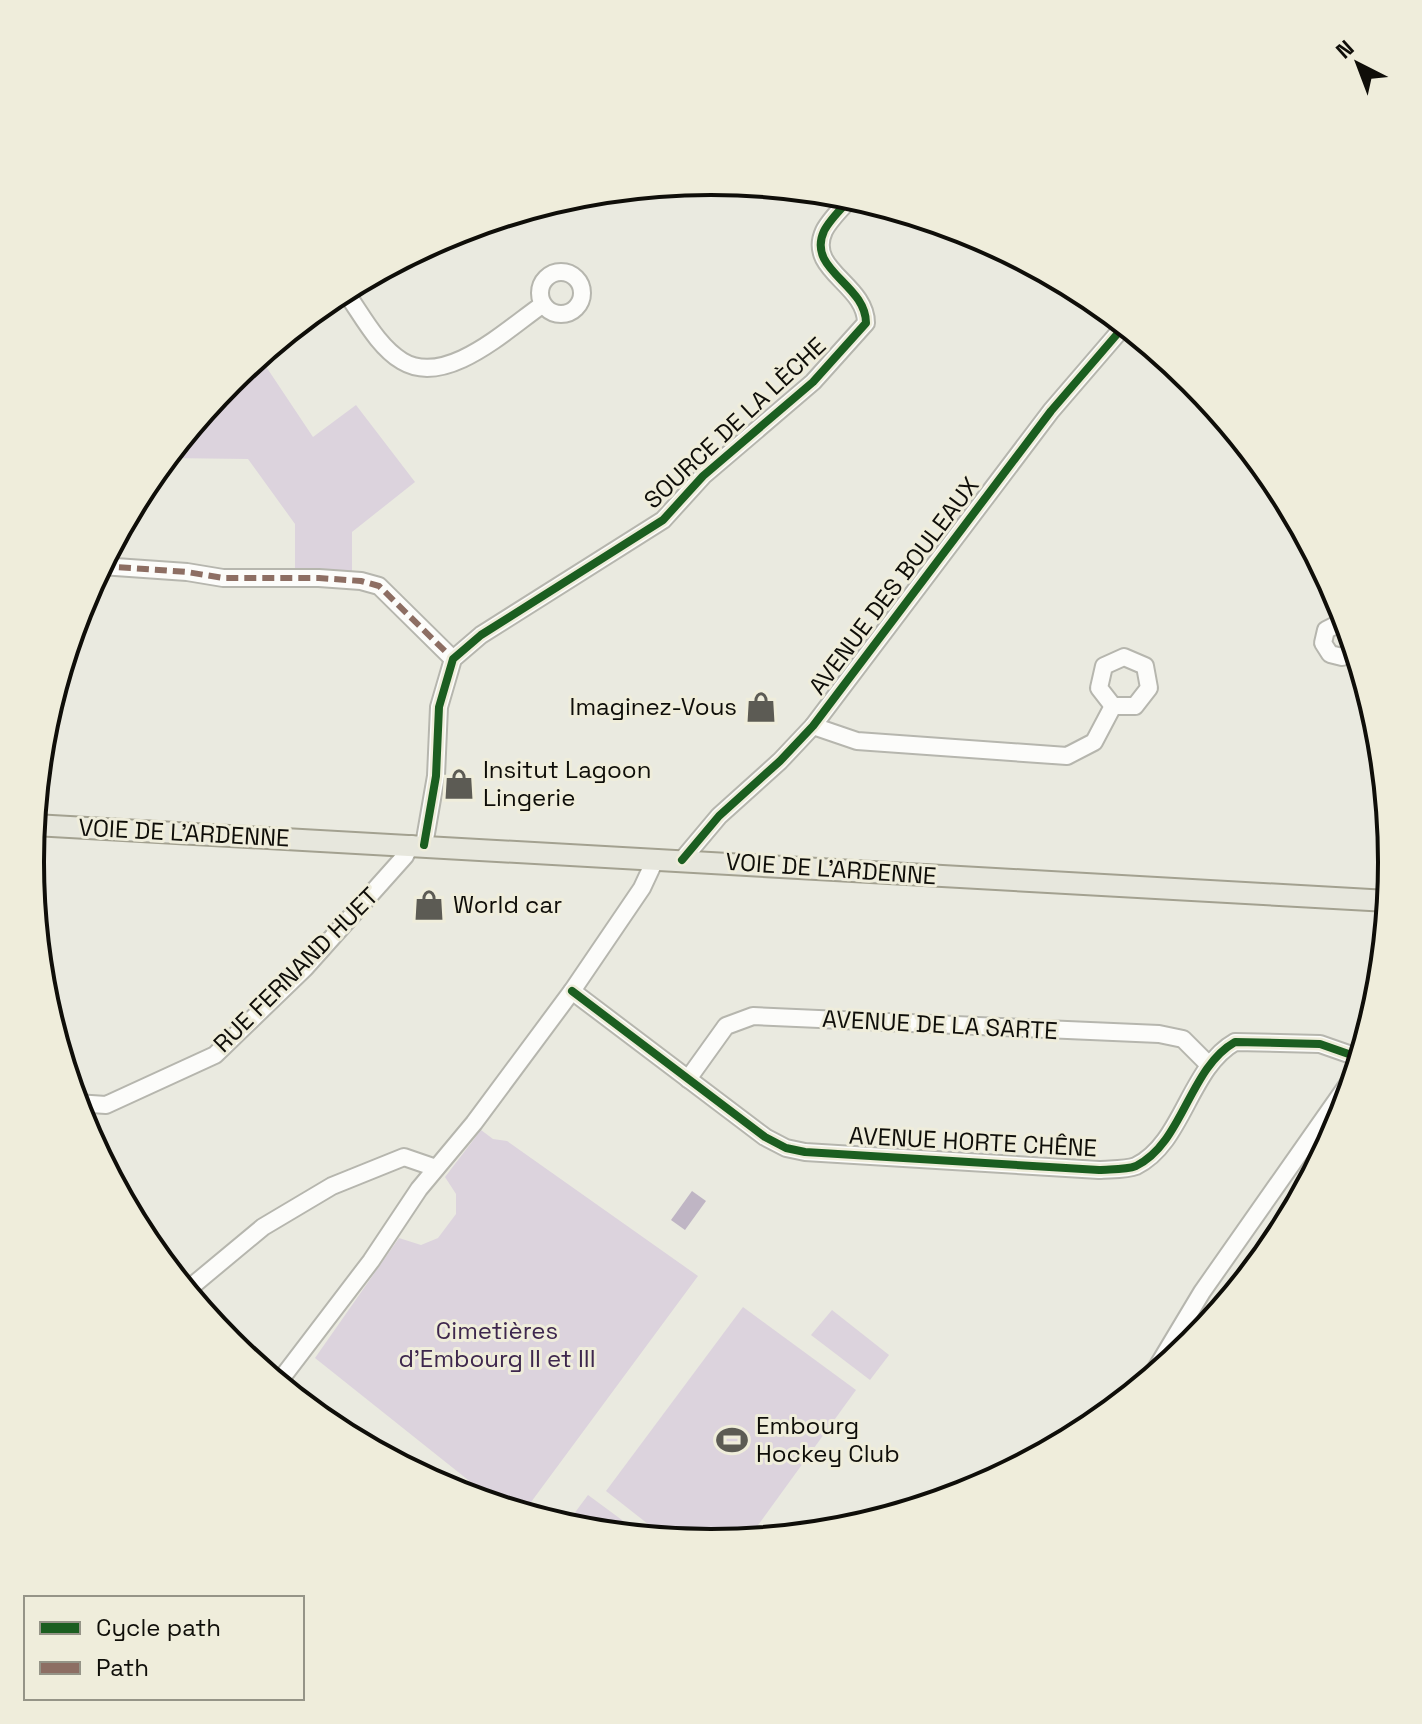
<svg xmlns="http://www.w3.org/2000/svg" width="1422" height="1724" viewBox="0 0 1422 1724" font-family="'Space Grotesk',sans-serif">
<rect width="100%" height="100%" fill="#eaeae0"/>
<!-- green -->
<g fill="#dcd3dd">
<polygon points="259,356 313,437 356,405 415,482 352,532 352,573 295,571 295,524 248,459 166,458 230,380"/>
<polygon points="481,1130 493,1139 507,1141 698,1276 523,1513 502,1507 315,1358 399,1238 421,1245 438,1238 456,1214 456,1194 445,1177"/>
<polygon points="743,1307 856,1390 748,1539 711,1543 667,1539 606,1491"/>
<polygon points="832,1310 889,1355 870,1380 811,1335"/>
<polygon points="588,1495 645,1537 578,1530 565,1526"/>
</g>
<!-- water -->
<polygon fill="#bfb5c4" points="692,1191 706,1201 685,1230 671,1220"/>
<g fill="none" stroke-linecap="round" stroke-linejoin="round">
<defs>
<g id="minor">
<circle cx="561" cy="293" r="21"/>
<path d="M 344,290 C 361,313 377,346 402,361 C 446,388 507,329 542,305"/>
<polyline points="101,566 187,572 223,578 319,578 361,581 379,586 453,659"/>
<polyline points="1348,626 1338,624 1326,630 1323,643 1330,654 1342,657 1354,648"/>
<polygon points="1124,657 1145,666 1149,688 1135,706 1113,706 1099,688 1104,666"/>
<polyline points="813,726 857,741 1067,756 1094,742 1113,706"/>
<path d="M 424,845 L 436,776 L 439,707 L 453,659 L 481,635 L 663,520 L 703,476 L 813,382 L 866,323 C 866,284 806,270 824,231 C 830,219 843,207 852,197"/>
<polyline points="682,860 719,816 780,761 813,726 1051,411 1125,325"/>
<path d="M 572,991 L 765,1137 L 786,1148 L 805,1152 L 1099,1170 C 1110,1169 1126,1170 1136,1166 C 1183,1143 1189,1068 1235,1042 L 1320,1044 L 1360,1058"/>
<polyline points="688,1079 726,1026 753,1016 1159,1034 1183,1039 1209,1065"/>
<polyline points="76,1103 106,1105 215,1055 305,968 405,856 411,844"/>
<polyline points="186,1291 263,1227 332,1186 404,1157 436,1168"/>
<polyline points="1151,1377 1202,1292 1355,1074"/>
<polyline points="278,1383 371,1261 419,1189 474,1123 572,991 642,888 656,858"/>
</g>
<polyline id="major" points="34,825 1388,901"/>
</defs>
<!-- minor casing -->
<use href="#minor" stroke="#b6b6ae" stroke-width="20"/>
<!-- major casing -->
<use href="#major" stroke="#a3a190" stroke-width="24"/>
<!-- minor -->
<use href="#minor" stroke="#fcfcfa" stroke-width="16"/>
<!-- major -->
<use href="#major" stroke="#e7e7dd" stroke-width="20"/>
<!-- quiet -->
<polyline stroke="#8d6e63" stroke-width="6" stroke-dasharray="12 6" stroke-linecap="butt" points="101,566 187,572 223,578 319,578 361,581 379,586 453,659"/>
<defs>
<g id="cycleway">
<path d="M 424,845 L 436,776 L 439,707 L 453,659 L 481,635 L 663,520 L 703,476 L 813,382 L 866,323 C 866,284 806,270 824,231 C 830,219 843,207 852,197"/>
<polyline points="682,860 719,816 780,761 813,726 1051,411 1125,325"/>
<path d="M 572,991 L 765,1137 L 786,1148 L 805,1152 L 1099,1170 C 1110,1169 1126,1170 1136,1166 C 1183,1143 1189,1068 1235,1042 L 1320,1044 L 1360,1058"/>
</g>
</defs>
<!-- cycleway casing -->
<use href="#cycleway" stroke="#efeddb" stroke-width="13"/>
<!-- cycleway -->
<use href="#cycleway" stroke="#1b5e20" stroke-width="8"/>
</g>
<!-- icons -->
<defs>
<symbol id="shop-bare" viewBox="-9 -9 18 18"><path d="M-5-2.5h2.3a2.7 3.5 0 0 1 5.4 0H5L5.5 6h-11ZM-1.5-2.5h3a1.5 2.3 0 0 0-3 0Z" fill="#5c5b54" stroke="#efeddb" stroke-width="2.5" paint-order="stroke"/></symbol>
<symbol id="stadium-bare" viewBox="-9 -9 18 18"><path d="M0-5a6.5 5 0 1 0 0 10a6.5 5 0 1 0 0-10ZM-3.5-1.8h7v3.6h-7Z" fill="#5c5b54" stroke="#efeddb" stroke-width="2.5" paint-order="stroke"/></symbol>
</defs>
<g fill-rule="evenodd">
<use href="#shop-bare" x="739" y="685" width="44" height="44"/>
<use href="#shop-bare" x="437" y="762" width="44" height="44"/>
<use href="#shop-bare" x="407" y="883" width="44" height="44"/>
<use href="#stadium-bare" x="710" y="1418" width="44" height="44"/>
</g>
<g text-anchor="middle" stroke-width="6" stroke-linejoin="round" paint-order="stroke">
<!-- street labels -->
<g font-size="24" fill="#0f0e09" stroke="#efeddb">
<text transform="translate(735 423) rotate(-43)" y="8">SOURCE DE LA LÈCHE</text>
<text transform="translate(894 586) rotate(-53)" y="8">AVENUE DES BOULEAUX</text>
<text transform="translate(184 833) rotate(3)" y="8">VOIE DE L'ARDENNE</text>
<text transform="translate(831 869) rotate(4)" y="8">VOIE DE L'ARDENNE</text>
<text transform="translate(296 970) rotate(-45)" y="8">RUE FERNAND HUET</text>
<text transform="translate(940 1025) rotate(3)" y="8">AVENUE DE LA SARTE</text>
<text transform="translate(973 1142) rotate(3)" y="8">AVENUE HORTE CHÊNE</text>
</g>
<!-- poi labels -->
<g font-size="24" fill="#0f0e09" stroke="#efeddb" text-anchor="start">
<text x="737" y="715" text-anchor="end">Imaginez-Vous</text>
<text x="483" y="778">Insitut Lagoon<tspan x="483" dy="28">Lingerie</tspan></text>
<text x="453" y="913">World car</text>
<text x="756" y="1434">Embourg<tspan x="756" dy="28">Hockey Club</tspan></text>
</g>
<!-- park labels -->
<g font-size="24" fill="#3e274d" stroke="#efeddb">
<text x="497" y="1339">Cimetières<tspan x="497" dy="28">d'Embourg II et III</tspan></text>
</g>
</g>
<!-- crop -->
<path d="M0 0H1422V1724H0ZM44 862a667 667 0 1 1 1334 0a667 667 0 1 1-1334 0Z" fill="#efeddb" fill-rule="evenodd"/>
<path fill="none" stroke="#0f0e09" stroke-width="4" d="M44 862a667 667 0 1 1 1334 0a667 667 0 1 1-1334 0Z"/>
<!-- legend -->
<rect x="24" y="1596" width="280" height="104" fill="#efeddb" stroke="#959487" stroke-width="2"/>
<rect x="40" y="1622" width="40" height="12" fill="#1b5e20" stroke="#959487" stroke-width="2"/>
<text x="96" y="1636" font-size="24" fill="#0f0e09">Cycle path</text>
<rect x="40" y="1662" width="40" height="12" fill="#8d6e63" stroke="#959487" stroke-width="2"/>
<text x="96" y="1676" font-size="24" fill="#0f0e09">Path</text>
<!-- north arrow -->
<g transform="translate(1358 64) rotate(318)" stroke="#efeddb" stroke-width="6" paint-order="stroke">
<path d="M0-6L14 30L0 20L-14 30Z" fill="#0f0e09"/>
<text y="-12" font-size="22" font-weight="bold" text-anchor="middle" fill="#0f0e09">N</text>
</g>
</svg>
